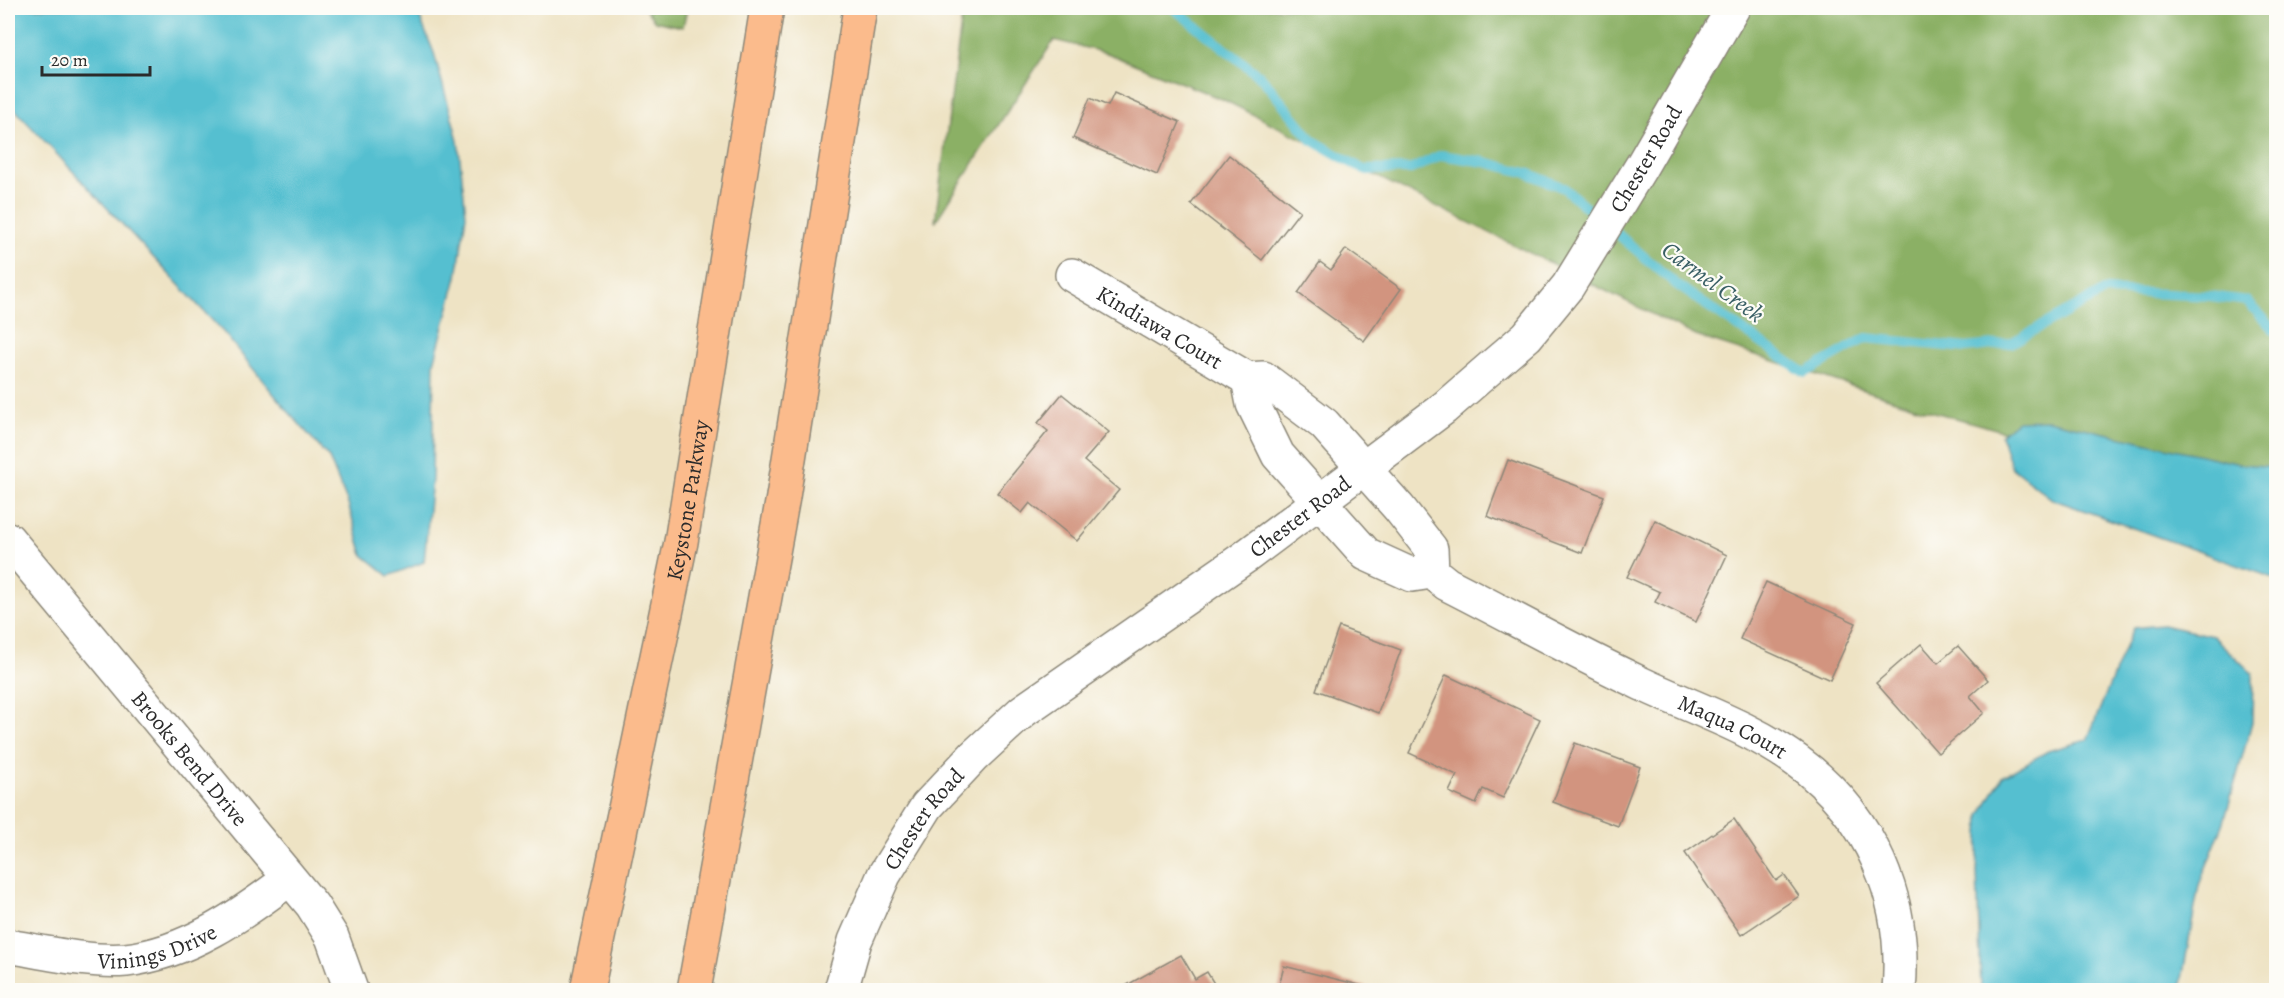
<svg xmlns="http://www.w3.org/2000/svg" width="2284" height="998" viewBox="0 0 2284 998" font-family="Alegreya,serif">
<rect width="100%" height="100%" fill="#fdfcf7"/>
<filter id="ink" filterUnits="userSpaceOnUse"><feTurbulence type="fractalNoise" baseFrequency=".0167" numOctaves="2"/><feDisplacementMap in="SourceGraphic" scale="12" xChannelSelector="R" yChannelSelector="G"/><feConvolveMatrix kernelMatrix="1 2 1 2 8 2 1 2 1" color-interpolation-filters="sRGB"/></filter>
<filter id="wash" filterUnits="userSpaceOnUse"><feTurbulence type="fractalNoise" baseFrequency=".008" numOctaves="4" result="noise"/><feDisplacementMap in="SourceGraphic" scale="24" xChannelSelector="R" yChannelSelector="G"/><feGaussianBlur stdDeviation="1.35" result="paint"/><feColorMatrix in="noise" values="0 0 0 0 0 0 0 0 0 0 0 0 0 0 0 0 0 1.4 0 .05"/><feComposite in="paint" operator="in"/></filter>
<g filter="url(#wash)">
<rect width="100%" height="100%" fill="#eee3c4"/>
<!-- forest -->
<g fill="#8bb065" stroke="#5b6e48" stroke-width="1.5">
<polygon points="644,8 687,8 683,27 655,21"/>
<polygon points="963,8 2276,8 2276,507 1920,408 1696,336 1224,100 1107,53 1054,40 935,222"/>
</g>
<!-- water -->
<g fill="#54bfd0" stroke="#40757e" stroke-width="1.5">
<polygon points="8,8 416,8 434,53 458,140 466,215 457,277 434,363 432,479 424,562 389,576 363,555 348,504 329,458 281,403 224,333 8,102"/>
<polygon points="2048,420 2240,464 2276,467 2276,579 2052,499 2012,468 2001,435 2017,421"/>
<polygon points="2162,625 2213,636 2253,674 2252,722 2224,822 2199,885 2180,990 1981,990 1977,872 1980,815 2002,777 2048,751 2087,740 2133,628"/>
</g>
<g fill="none" stroke-linecap="round" stroke-linejoin="round">
<!-- stream -->
<polyline stroke="#54bfd0" stroke-width="10" points="1173,8 1262,78 1312,140 1364,170 1412,169 1441,155 1485,162 1527,173 1564,188 1677,285 1805,373 1866,338 1966,348 2011,343 2105,291 2210,296 2247,301 2276,332"/>
</g>
<g id="blocks">
<!-- building -->
<g fill="#d2947f">
<polygon points="1114,93 1180,122 1157,175 1073,138 1090,98 1108,106"/>
<polygon points="1229,155 1300,211 1262,260 1191,204"/>
<polygon points="1346,249 1401,289 1364,341 1298,293 1320,262 1331,270"/>
<polygon points="1062,394 1109,432 1084,461 1119,490 1077,541 1030,503 1022,513 997,493 1048,431 1038,423"/>
<polygon points="1508,460 1604,496 1582,553 1487,516"/>
<polygon points="1655,520 1727,555 1696,622 1655,602 1660,592 1627,577"/>
<polygon points="1766,582 1856,623 1830,680 1740,639"/>
<polygon points="1339,627 1401,650 1378,713 1316,690"/>
<polygon points="1921,644 1938,663 1958,646 1988,680 1970,696 1984,713 1938,753 1876,683"/>
<polygon points="1446,675 1540,719 1503,798 1483,789 1476,804 1449,792 1457,775 1409,753"/>
<polygon points="1575,743 1640,767 1618,826 1553,802"/>
<polygon points="1734,819 1776,881 1784,875 1799,896 1741,935 1685,853"/>
<polygon points="1181,955 1195,979 1207,972 1218,990 1118,990"/>
<polygon points="1284,966 1379,990 1278,990"/>
</g>
</g>
</g>
<g filter="url(#ink)">
<use href="#blocks" fill-opacity="0" stroke="#8c8778" stroke-width="1.5"/>
<g fill="none" stroke-linecap="round" stroke-linejoin="round">
<defs>
<g id="minor">
<path id="s1" d="M 1072,275 L 1248,379 L 1263,378 L 1324,424 L 1399,508 L 1431,549 L 1432,572 L 1447,584 C 1512,617 1576,653 1642,684 C 1693,708 1751,727 1797,761 C 1871,815 1907,900 1899,990"/>
<polyline points="1248,379 1253,404 1278,455 1366,554 1412,575 1432,572"/>
<path id="s2" d="M 8,539 L 312,905 L 332,937 L 351,990"/>
<path id="s3" d="M 8,946 C 44,952 90,963 126,960 C 188,953 241,915 289,879"/>
<path id="s4" d="M 841,990 L 855,941 L 884,875 L 927,806 L 974,756 L 1023,711 L 1245,557 L 1444,408 L 1527,336 L 1568,286 L 1641,167 L 1733,8"/>
</g>
<g id="highway">
<path id="s5" d="M 587,990 L 681,542 L 767,8"/>
<polyline points="694,990 783,497 860,8"/>
</g>
</defs>
<!-- minor casing -->
<use href="#minor" stroke="#8c8778" stroke-width="36"/>
<!-- highway casing -->
<use href="#highway" stroke="#8c8778" stroke-width="36"/>
<!-- minor -->
<use href="#minor" stroke="#fff" stroke-width="33"/>
<!-- highway -->
<use href="#highway" stroke="#fbbb8c" stroke-width="33"/>
</g>
</g>
<g text-anchor="middle" stroke-width="4.5" stroke-linejoin="round" paint-order="stroke">
<!-- street labels -->
<g font-size="22" fill="#2b2b2b" stroke="#fdfcf7">
<text dy="8" stroke="none"><textPath href="#s4" startOffset="1182">Chester Road</textPath></text>
<text dy="8" stroke="none"><textPath href="#s1" startOffset="102">Kindiawa Court</textPath></text>
<text dy="8" stroke="none"><textPath href="#s5" startOffset="500">Keystone Parkway</textPath></text>
<text dy="8" stroke="none"><textPath href="#s4" startOffset="678">Chester Road</textPath></text>
<text dy="8" stroke="none"><textPath href="#s1" startOffset="822">Maqua Court</textPath></text>
<text dy="8" stroke="none"><textPath href="#s2" startOffset="285">Brooks Bend Drive</textPath></text>
<text dy="8" stroke="none"><textPath href="#s4" startOffset="192">Chester Road</textPath></text>
<text dy="8" stroke="none"><textPath href="#s3" startOffset="152">Vinings Drive</textPath></text>
</g>
<!-- water labels -->
<g font-size="24" font-style="italic" fill="#395f65" stroke="#fdfcf7">
<text transform="translate(1713 282) rotate(36)" y="8">Carmel Creek</text>
</g>
</g>
<!-- margin -->
<rect width="2284" height="998" fill="none" stroke="#fdfcf7" stroke-width="30"/>
<!-- scale -->
<path d="M42 66v9h108v-9" fill="none" stroke="#2b2b2b" stroke-width="3"/>
<text x="51" y="66" font-size="18" fill="#2b2b2b" stroke="#fdfcf7" stroke-width="4.5" paint-order="stroke">20 m</text>
</svg>
